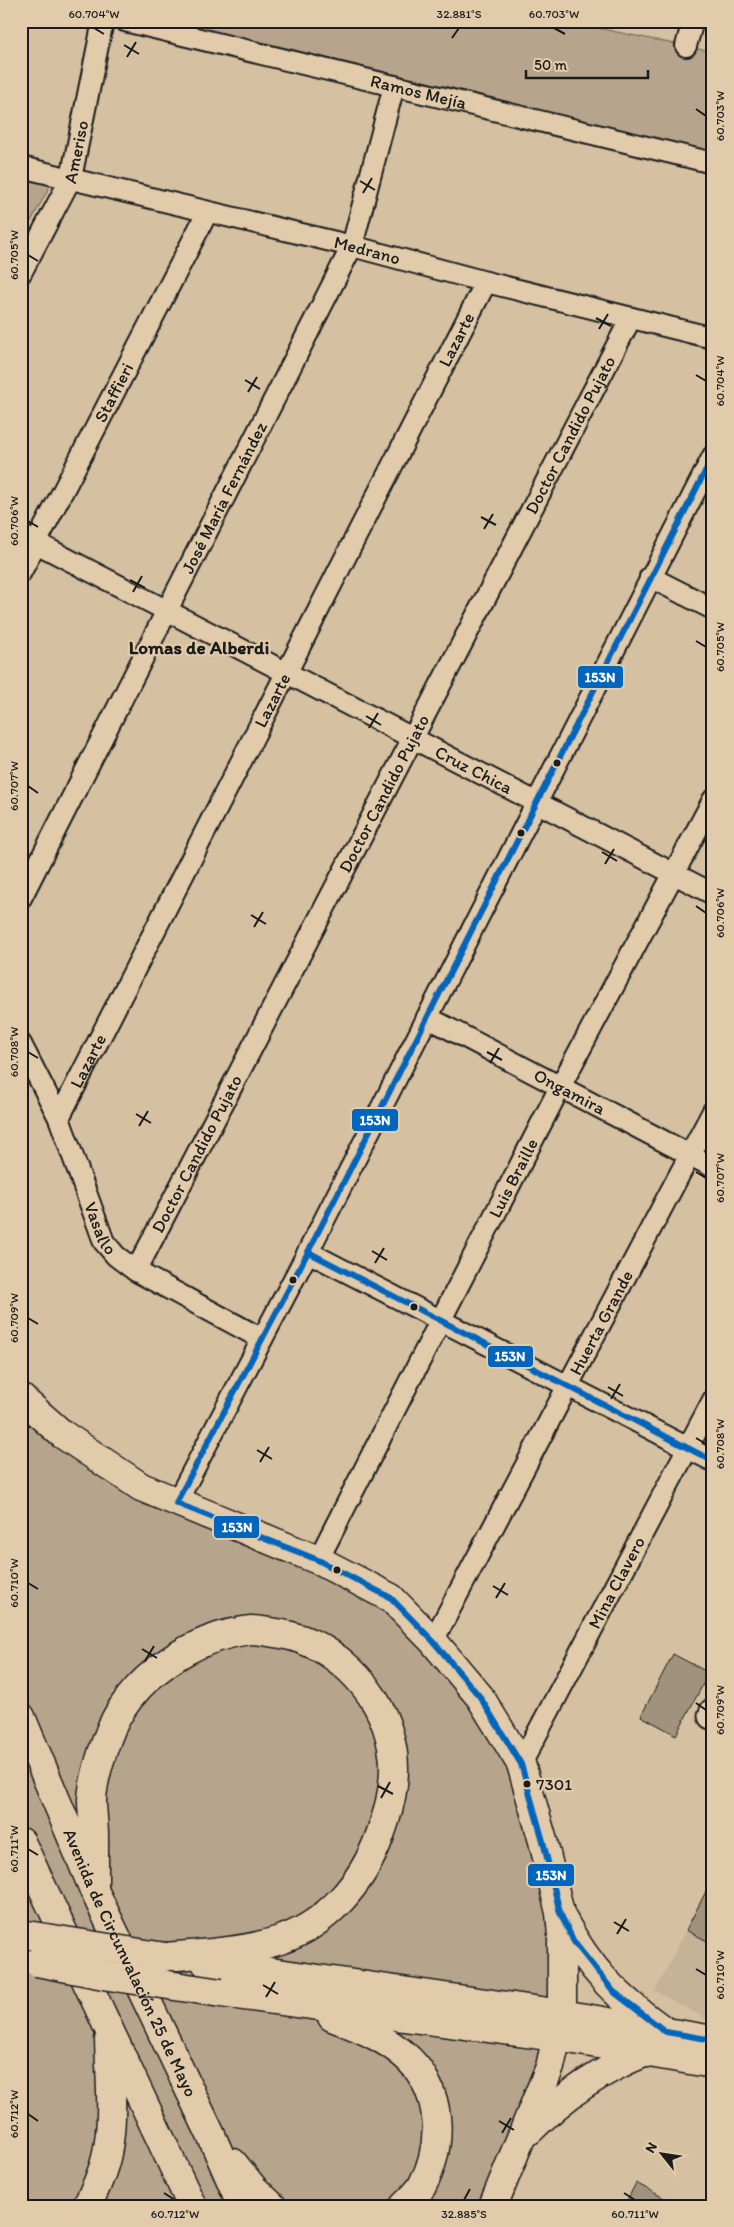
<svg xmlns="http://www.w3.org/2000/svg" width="734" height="2227" viewBox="0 0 734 2227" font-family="Itim,sans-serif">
<rect width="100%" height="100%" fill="#d5c0a2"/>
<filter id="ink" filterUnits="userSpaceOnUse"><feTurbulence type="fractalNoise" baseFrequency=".02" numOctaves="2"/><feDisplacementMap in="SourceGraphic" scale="10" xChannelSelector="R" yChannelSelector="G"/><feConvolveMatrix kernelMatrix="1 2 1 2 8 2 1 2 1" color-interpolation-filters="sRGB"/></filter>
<g filter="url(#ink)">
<!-- built -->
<polygon fill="#c5b297" points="713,1878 713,2023 655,1991"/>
<!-- green -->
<g fill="#b6a58c" stroke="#696054">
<polygon points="125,21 564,21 713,52 713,163"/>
<polygon points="21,177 51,184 21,240"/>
<polygon points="21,1398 62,1434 391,1598 480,1697 543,1841 557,2037 493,2206 21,2206"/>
</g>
<!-- building -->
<g fill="#a1927d" stroke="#1c1c1c">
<polygon points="673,1654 709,1673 676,1735 641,1716"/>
<polygon points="713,1878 713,1944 686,1930"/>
<polygon points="636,2183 679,2206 624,2206"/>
</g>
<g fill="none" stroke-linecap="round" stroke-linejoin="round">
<defs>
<g id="minor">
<path id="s1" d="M 125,21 L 713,163"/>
<polyline points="686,46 693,21"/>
<path id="s2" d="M 21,167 L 352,246 L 486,282 L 713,338"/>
<path id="s3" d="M 21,273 L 71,178 L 103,21"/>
<path id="s4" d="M 21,535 L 713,894"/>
<path id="s5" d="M 21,572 L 207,213"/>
<polyline points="650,577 713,609"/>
<path id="s6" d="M 21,898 L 352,246 L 394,86"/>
<path id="s7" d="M 427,1017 L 713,1167"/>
<path id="s8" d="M 21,1044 L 59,1118 L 104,1242 L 116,1256 L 136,1271 L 262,1339"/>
<path id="s9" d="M 59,1118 L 486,282"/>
<polyline points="308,1252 713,1461"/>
<path id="s10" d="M 136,1271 L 631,318"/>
<polyline points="176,1503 308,1252 713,456"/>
<path id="s11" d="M 318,1560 L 560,1087 L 713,800"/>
<path id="s12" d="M 433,1641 L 713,1111"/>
<path id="s13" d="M 521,1764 L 713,1400"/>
</g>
<polyline id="tertiary" points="711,1716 713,1711"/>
<g id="secondary">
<polyline points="21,1398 62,1434 141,1487 318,1560 391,1598 433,1641 480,1697 521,1764 543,1841 560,1913 562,1936 562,2014 550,2067 493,2206"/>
<path d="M 562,1918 C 590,1971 618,1998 666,2032"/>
<polyline points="562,2014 713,2040"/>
<polyline points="557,2037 713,2064"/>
<path d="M 530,2130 C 564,2095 601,2070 646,2052"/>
</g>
<g id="motorway">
<path id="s14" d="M 21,1717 L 94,1890 L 211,2135 L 242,2206"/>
<polyline points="21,1842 192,2206"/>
<path d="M 94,1890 C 94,1872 94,1854 94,1836 C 94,1824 92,1812 92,1800 C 93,1780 100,1758 107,1739 C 118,1707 141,1681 168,1662 C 192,1645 222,1633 251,1630 C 257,1630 263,1631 269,1632 C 330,1638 381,1687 392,1747 C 398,1776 390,1808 380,1835 C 363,1883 326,1926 277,1941 C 241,1952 202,1954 165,1957"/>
<polyline points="206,1963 562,2014"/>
<polyline points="221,1993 557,2037"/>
<path d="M 332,2017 C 361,2028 396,2042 416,2067 C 443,2102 442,2148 422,2186 C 418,2193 410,2200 404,2206"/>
<polyline points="233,2163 254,2189 272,2206"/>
<path d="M 87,2206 C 96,2188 105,2168 108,2148 C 114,2113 110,2076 109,2040"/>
</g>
</defs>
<!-- minor casing -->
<use href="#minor" stroke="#1c1c1c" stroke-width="24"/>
<!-- tertiary casing -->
<use href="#tertiary" stroke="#1c1c1c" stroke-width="29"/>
<!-- secondary casing -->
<use href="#secondary" stroke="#1c1c1c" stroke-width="31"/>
<!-- motorway casing -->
<use href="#motorway" stroke="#1c1c1c" stroke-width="31"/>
<!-- minor -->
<use href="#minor" stroke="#e1cbab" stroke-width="20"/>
<!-- tertiary -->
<use href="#tertiary" stroke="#e1cbab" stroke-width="25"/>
<!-- secondary -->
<use href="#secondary" stroke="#e1cbab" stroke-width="28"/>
<!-- motorway -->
<use href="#motorway" stroke="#e1cbab" stroke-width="28"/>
<defs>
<g id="motorway-bridge">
<polyline points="21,1934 165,1957"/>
<polyline points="37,1962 109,1976 221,1993"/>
</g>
</defs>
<!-- motorway-bridge casing -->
<use href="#motorway-bridge" stroke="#1c1c1c" stroke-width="31" stroke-linecap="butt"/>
<!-- motorway-bridge -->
<use href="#motorway-bridge" stroke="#e1cbab" stroke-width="28"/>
<defs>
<g id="bus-1">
<polyline points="713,456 308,1252 176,1503 318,1560 391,1598 433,1641 480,1697 521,1764 543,1841 560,1913 574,1942 614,1992 666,2032 713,2040"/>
<polyline points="308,1252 713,1461"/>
</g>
</defs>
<!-- bus-1 casing -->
<use href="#bus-1" stroke="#e1cbab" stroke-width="10"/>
<!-- bus-1 -->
<use href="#bus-1" stroke="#0065bd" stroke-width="6"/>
</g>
</g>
<!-- ticks -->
<path fill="none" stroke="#1c1c1c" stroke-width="2" d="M 94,28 L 104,34M 554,28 L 565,34M 452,38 L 459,28M 124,45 L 139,54M 127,57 L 136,42M 696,109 L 706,116M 360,181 L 375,190M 363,193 L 372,178M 28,255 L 38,261M 596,318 L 611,326M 599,329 L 608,314M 696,375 L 706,381M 245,380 L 260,389M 248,392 L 257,377M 481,517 L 496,525M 28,521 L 38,527M 484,529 L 493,514M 130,580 L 145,588M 133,592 L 142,576M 696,641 L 706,647M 366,716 L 381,725M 369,728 L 378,713M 28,786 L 38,793M 602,852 L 617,861M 605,864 L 614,849M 696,906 L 706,913M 251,915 L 266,924M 254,927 L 263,912M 28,1052 L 38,1058M 487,1052 L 502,1060M 490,1063 L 499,1048M 136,1114 L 151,1123M 139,1126 L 148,1111M 696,1172 L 706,1178M 372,1251 L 387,1260M 375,1263 L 384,1248M 28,1318 L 38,1324M 608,1387 L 623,1396M 611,1399 L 620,1384M 696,1438 L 706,1444M 257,1450 L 272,1459M 260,1462 L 269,1447M 28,1583 L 38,1589M 493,1586 L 508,1595M 496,1598 L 505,1583M 142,1649 L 157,1658M 145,1661 L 154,1646M 696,1703 L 706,1710M 378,1786 L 393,1794M 381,1798 L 390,1782M 28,1849 L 38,1855M 614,1922 L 629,1931M 617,1934 L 626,1919M 696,1969 L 706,1975M 263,1985 L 278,1994M 266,1997 L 275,1982M 28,2114 L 38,2121M 499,2121 L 514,2130M 502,2133 L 511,2118M 164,2193 L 175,2200M 624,2193 L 635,2200M 464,2200 L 470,2189"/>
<!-- markers -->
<g fill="#1c1c1c" stroke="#e1cbab" stroke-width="2">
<circle cx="557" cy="763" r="4.5"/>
<circle cx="521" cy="833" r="4.5"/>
<circle cx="293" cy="1280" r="4.5"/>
<circle cx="414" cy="1307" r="4.5"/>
<circle cx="337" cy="1570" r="4.5"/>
<circle cx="527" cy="1784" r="4.5"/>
</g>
<g text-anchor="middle" stroke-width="4.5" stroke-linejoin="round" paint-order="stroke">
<!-- bus labels -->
<g font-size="17" fill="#1c1c1c" stroke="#e1cbab" text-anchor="start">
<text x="536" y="1790">7301</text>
</g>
<!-- street labels -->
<g font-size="18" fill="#1c1c1c" stroke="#e1cbab">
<text dy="6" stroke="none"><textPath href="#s1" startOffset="302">Ramos Mejía</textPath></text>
<text dy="6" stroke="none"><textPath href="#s3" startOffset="134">Ameriso</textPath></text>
<text dy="6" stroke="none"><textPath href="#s2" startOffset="356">Medrano</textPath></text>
<text dy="6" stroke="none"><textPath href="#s9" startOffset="874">Lazarte</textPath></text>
<text dy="6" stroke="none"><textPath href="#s5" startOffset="202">Staffieri</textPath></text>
<text dy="6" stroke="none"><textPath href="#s10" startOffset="942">Doctor Candido Pujato</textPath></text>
<text dy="6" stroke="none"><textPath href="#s6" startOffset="449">José María Fernández</textPath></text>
<text dy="6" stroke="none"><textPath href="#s9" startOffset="469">Lazarte</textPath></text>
<text dy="6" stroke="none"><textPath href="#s4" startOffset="510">Cruz Chica</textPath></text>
<text dy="6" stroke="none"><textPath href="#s10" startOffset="538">Doctor Candido Pujato</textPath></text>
<text dy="6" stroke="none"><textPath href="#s9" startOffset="64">Lazarte</textPath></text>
<text dy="6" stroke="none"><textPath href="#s7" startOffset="161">Ongamira</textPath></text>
<text dy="6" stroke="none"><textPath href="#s10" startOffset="132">Doctor Candido Pujato</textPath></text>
<text dy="6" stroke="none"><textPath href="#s11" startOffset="429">Luis Braille</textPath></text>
<text dy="6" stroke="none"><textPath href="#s8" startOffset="201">Vasallo</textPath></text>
<text dy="6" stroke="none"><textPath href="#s12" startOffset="360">Huerta Grande</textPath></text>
<text dy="6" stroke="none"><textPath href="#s13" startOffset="205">Mina Clavero</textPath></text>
<text dy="6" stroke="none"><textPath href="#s14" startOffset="269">Avenida de Circunvalación 25 de Mayo</textPath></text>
</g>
<!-- neighbourhood labels -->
<g font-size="19" font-weight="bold" fill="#1c1c1c" stroke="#e1cbab">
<text x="199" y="654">Lomas de Alberdi</text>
</g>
</g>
<g stroke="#e1cbab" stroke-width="2">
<rect x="577" y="665" width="47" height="24" rx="5" fill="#0065bd"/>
<rect x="351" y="1108" width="48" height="24" rx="5" fill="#0065bd"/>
<rect x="487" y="1345" width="47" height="23" rx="5" fill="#0065bd"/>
<rect x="213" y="1515" width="47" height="24" rx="5" fill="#0065bd"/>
<rect x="527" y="1863" width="48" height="24" rx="5" fill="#0065bd"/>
</g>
<g font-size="14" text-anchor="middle" font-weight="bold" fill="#fff">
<text x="600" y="682">153N</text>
<text x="375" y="1125">153N</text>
<text x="510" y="1361">153N</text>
<text x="237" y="1532">153N</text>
<text x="551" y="1880">153N</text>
</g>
<!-- margin -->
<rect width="734" height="2227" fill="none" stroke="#e1cbab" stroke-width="55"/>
<!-- north arrow -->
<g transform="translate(662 2154) rotate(300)" stroke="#e1cbab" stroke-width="4" paint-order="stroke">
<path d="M0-4L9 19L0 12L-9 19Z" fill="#1c1c1c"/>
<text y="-8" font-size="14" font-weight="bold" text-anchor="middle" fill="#1c1c1c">N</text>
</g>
<!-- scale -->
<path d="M526 70v8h122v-8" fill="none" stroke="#1c1c1c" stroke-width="2.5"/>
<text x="534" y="70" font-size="15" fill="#1c1c1c" stroke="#e1cbab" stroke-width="4" paint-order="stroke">50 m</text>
<rect x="28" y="28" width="678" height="2172" fill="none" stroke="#1c1c1c" stroke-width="2"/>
<g font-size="12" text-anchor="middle" fill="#1c1c1c">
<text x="94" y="18">60.704°W</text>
<text x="459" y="18">32.881°S</text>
<text x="554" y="18">60.703°W</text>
<text transform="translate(720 116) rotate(-90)" y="4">60.703°W</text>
<text transform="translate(14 255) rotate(-90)" y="4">60.705°W</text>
<text transform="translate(720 381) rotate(-90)" y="4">60.704°W</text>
<text transform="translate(14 521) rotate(-90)" y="4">60.706°W</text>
<text transform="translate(720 647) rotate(-90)" y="4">60.705°W</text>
<text transform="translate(14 786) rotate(-90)" y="4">60.707°W</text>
<text transform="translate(720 913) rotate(-90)" y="4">60.706°W</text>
<text transform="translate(14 1052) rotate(-90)" y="4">60.708°W</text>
<text transform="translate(720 1178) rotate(-90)" y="4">60.707°W</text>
<text transform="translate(14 1318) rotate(-90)" y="4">60.709°W</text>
<text transform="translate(720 1444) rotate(-90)" y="4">60.708°W</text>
<text transform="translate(14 1583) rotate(-90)" y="4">60.710°W</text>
<text transform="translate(720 1710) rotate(-90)" y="4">60.709°W</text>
<text transform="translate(14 1849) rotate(-90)" y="4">60.711°W</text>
<text transform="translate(720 1975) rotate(-90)" y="4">60.710°W</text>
<text transform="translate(14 2114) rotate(-90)" y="4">60.712°W</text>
<text x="175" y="2218">60.712°W</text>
<text x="464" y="2218">32.885°S</text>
<text x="635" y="2218">60.711°W</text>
</g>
</svg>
